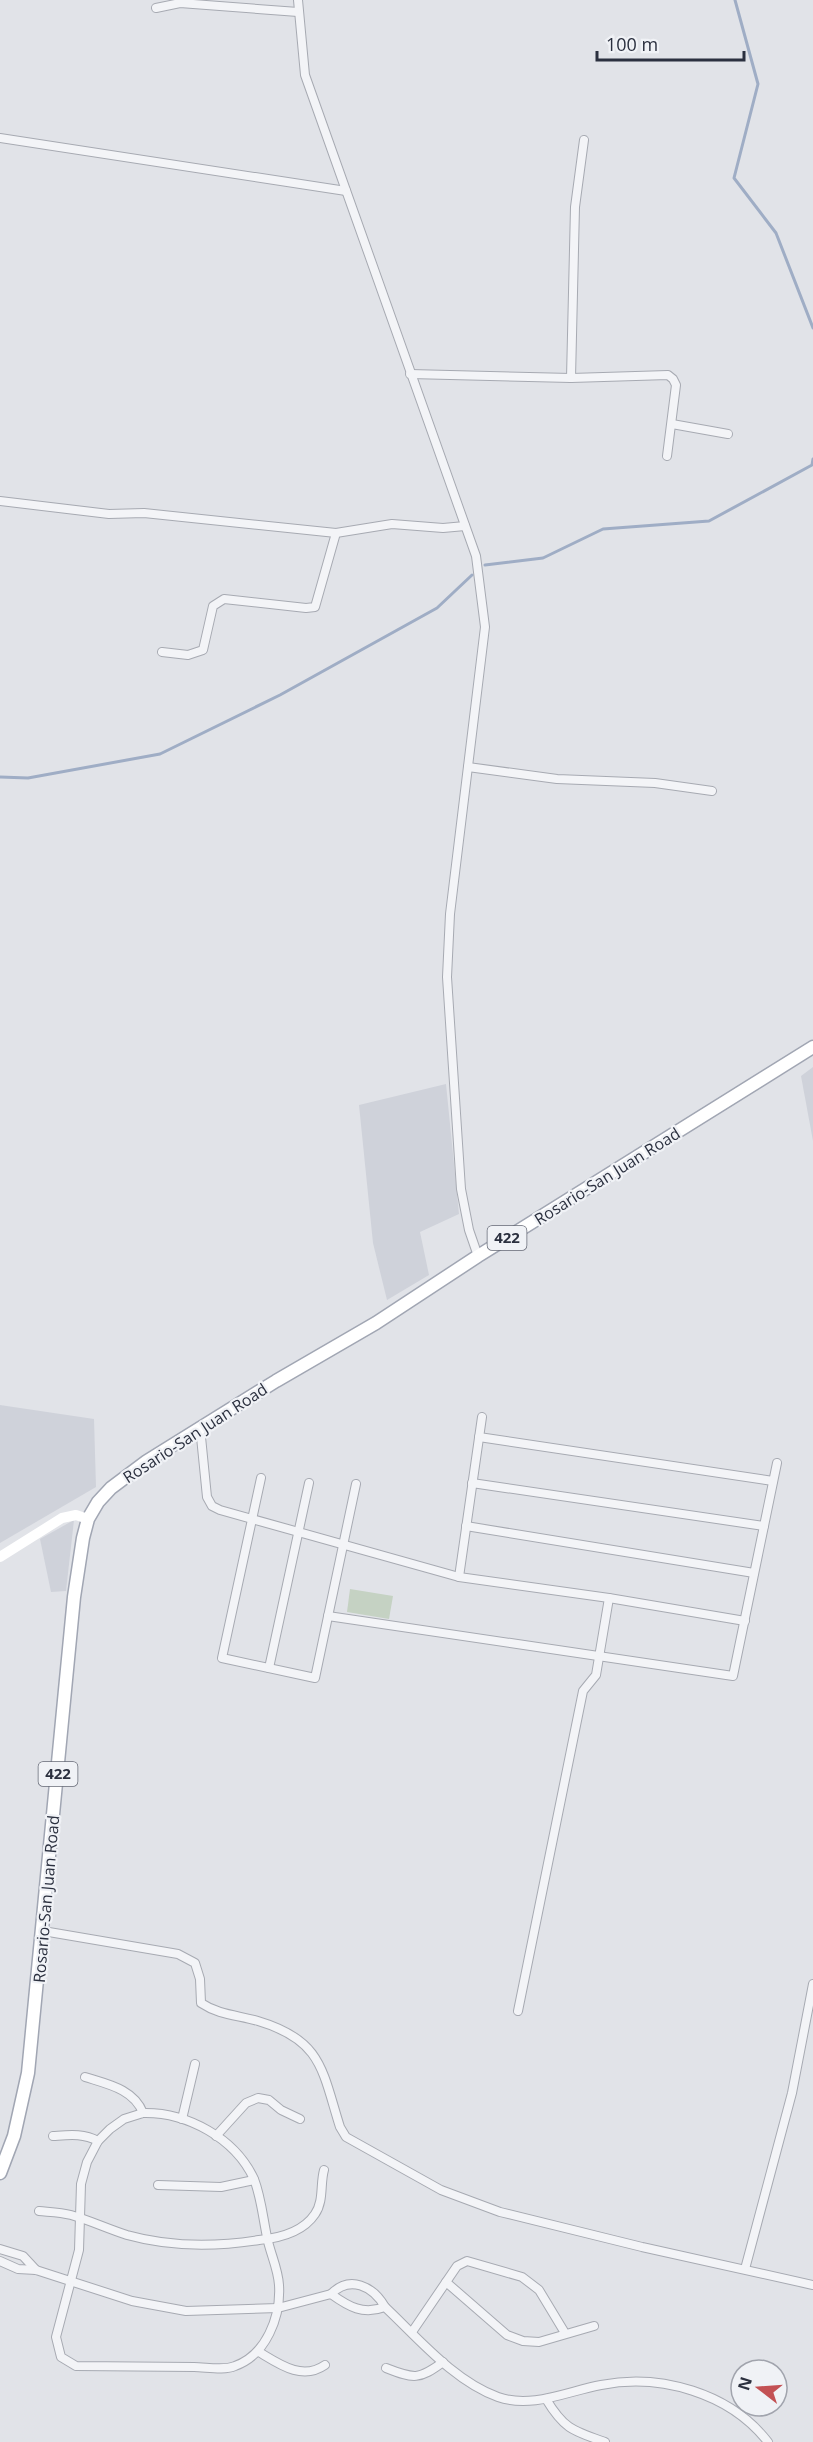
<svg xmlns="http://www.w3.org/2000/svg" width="813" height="2442" viewBox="0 0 813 2442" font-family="'Open Sans',sans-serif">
<rect width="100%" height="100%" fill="#e1e3e8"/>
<!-- built -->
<g fill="#cfd2da">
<polygon points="813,1067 813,1141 801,1076"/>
<polygon points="446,1084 459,1214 420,1232 429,1275 387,1300 373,1243 359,1105"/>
<polygon points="0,1405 94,1419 96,1487 0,1543"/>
<polygon points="74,1520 66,1591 51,1592 40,1539"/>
</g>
<!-- green -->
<polygon fill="#c5d2c3" points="350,1589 393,1596 389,1619 347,1612"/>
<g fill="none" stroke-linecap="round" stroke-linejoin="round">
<!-- stream -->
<g stroke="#9fadc5" stroke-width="3">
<polyline points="735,0 758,84 734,178 776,233 813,328"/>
<polyline points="485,565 543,558 603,529 709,521 812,465 813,459"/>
<polyline points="0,777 28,778 160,754 280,695 437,608 472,575"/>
</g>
<defs>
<g id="minor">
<polyline points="298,0 305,75 476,556 485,627 450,914 447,977 461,1189 469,1230 478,1256"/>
<polyline points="156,8 180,3 298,12"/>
<polyline points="0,138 346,191"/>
<polyline points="410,374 571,378 668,375 673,379 676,385 667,456"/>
<polyline points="571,378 575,207 584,140"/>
<polyline points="672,424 728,434"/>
<polyline points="0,501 109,514 144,513 336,533 392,524 443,528 465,526"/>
<polyline points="162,652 188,655 203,650 213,606 224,599 306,608 315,607 336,533"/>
<polyline points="468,767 557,779 655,783 712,791"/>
<polyline points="200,1427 207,1497 212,1506 220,1510 459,1577 609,1598 745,1621"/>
<polyline points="479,1437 773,1481"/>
<polyline points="261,1478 222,1658 315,1678 356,1484"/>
<polyline points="472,1483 764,1526"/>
<polyline points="466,1526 754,1573"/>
<polyline points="459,1577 482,1417"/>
<polyline points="328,1616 733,1676 777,1463"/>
<polyline points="269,1668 309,1483"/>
<path d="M 43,1931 L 178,1954 L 195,1963 L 200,1979 L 201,2003 C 219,2015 237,2015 258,2021 C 322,2040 322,2070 340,2127 L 346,2137 L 441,2190 L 500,2212 L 642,2247 L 813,2285"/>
<polyline points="518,2011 583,1691 596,1675 609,1598"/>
<path d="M 85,2077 C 107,2084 134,2089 143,2113"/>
<path d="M 143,2113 C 187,2112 235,2138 254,2179 C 261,2197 263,2218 267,2237 C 270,2253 278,2268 279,2285 C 281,2317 266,2355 235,2366 C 224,2371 206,2367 194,2367 C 154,2367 115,2366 76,2366 L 61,2357 L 56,2337 L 79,2250 L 81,2184 L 87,2162 L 98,2141 L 110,2129 L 124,2119 Z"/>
<polyline points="182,2119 195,2064"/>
<path d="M 53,2136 C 69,2135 83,2133 98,2141"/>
<polyline points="216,2136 246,2103 258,2098 269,2100 281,2110 300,2119"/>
<polyline points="158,2185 221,2187 254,2180"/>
<path d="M 39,2211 C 49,2212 60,2212 71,2215 C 89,2220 108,2229 127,2235 C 170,2247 215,2247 259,2240 C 280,2238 303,2232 315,2214 C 324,2201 320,2184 324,2170"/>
<polyline points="0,2249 23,2256 36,2270"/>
<path d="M 0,2261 L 18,2269 L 36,2270 L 132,2301 L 186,2311 L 278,2308 L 331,2294 C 349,2307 363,2315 385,2307 C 419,2339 454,2381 498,2397 C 532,2409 568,2391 601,2385 C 660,2373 730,2393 768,2442"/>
<polyline points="745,2269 792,2093 813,1984"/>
<polyline points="446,2282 507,2335 523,2341 539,2342 594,2326"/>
<path d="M 331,2294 C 350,2275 373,2286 385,2307"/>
<polyline points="412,2332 457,2266 467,2261 522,2277 539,2290 565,2333"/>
<path d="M 259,2352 C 279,2364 302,2381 325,2365"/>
<path d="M 386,2368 C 414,2379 419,2380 443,2362"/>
<path d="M 546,2399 C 564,2429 573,2431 605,2442"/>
</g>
<polyline id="primary" points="0,2173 14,2136 28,2073 74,1597 83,1538 88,1519 98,1502 111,1488 147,1461 276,1381 376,1323 478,1256 813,1047"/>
</defs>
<!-- minor casing -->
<use href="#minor" stroke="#a7aab2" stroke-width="10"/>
<!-- primary casing -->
<use href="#primary" stroke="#a1a6b3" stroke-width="15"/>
<!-- minor -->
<use href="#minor" stroke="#f3f4f7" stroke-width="8"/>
<!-- secondary -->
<polyline stroke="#fff" stroke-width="10" points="0,1557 62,1518 76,1515 88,1519"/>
<!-- primary -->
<use href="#primary" stroke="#fff" stroke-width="12"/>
</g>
<g text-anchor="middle" stroke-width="4.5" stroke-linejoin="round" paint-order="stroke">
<!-- shield labels -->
<g fill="#f0f2f6" stroke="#666a76" stroke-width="1.5">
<rect x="487.5" y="1226" width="39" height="24" rx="4.5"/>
<rect x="38.5" y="1762" width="39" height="24" rx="4.5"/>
</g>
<g font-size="15" font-weight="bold" fill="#2b303f">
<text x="507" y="1243">422</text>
<text x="58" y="1779">422</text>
</g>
<!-- street labels -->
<g font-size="16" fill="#2b303f" stroke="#f0f2f6">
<text transform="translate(607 1176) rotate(-32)" y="6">Rosario-San Juan Road</text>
<text transform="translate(195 1433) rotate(-33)" y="6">Rosario-San Juan Road</text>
<text transform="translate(46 1899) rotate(-85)" y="6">Rosario-San Juan Road</text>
</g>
</g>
<!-- north arrow -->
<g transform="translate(759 2388) rotate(287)"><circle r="28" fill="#f0f2f6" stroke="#a1a4ad" stroke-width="1.5"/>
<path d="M0-4.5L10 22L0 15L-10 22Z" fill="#c35154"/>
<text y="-9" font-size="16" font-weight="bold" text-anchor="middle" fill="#2b303f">N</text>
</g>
<!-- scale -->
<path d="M597 51v9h147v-9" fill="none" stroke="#2b303f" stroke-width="3"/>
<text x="606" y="51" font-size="18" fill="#2b303f" stroke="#f0f2f6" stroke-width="4.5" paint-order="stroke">100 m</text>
</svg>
